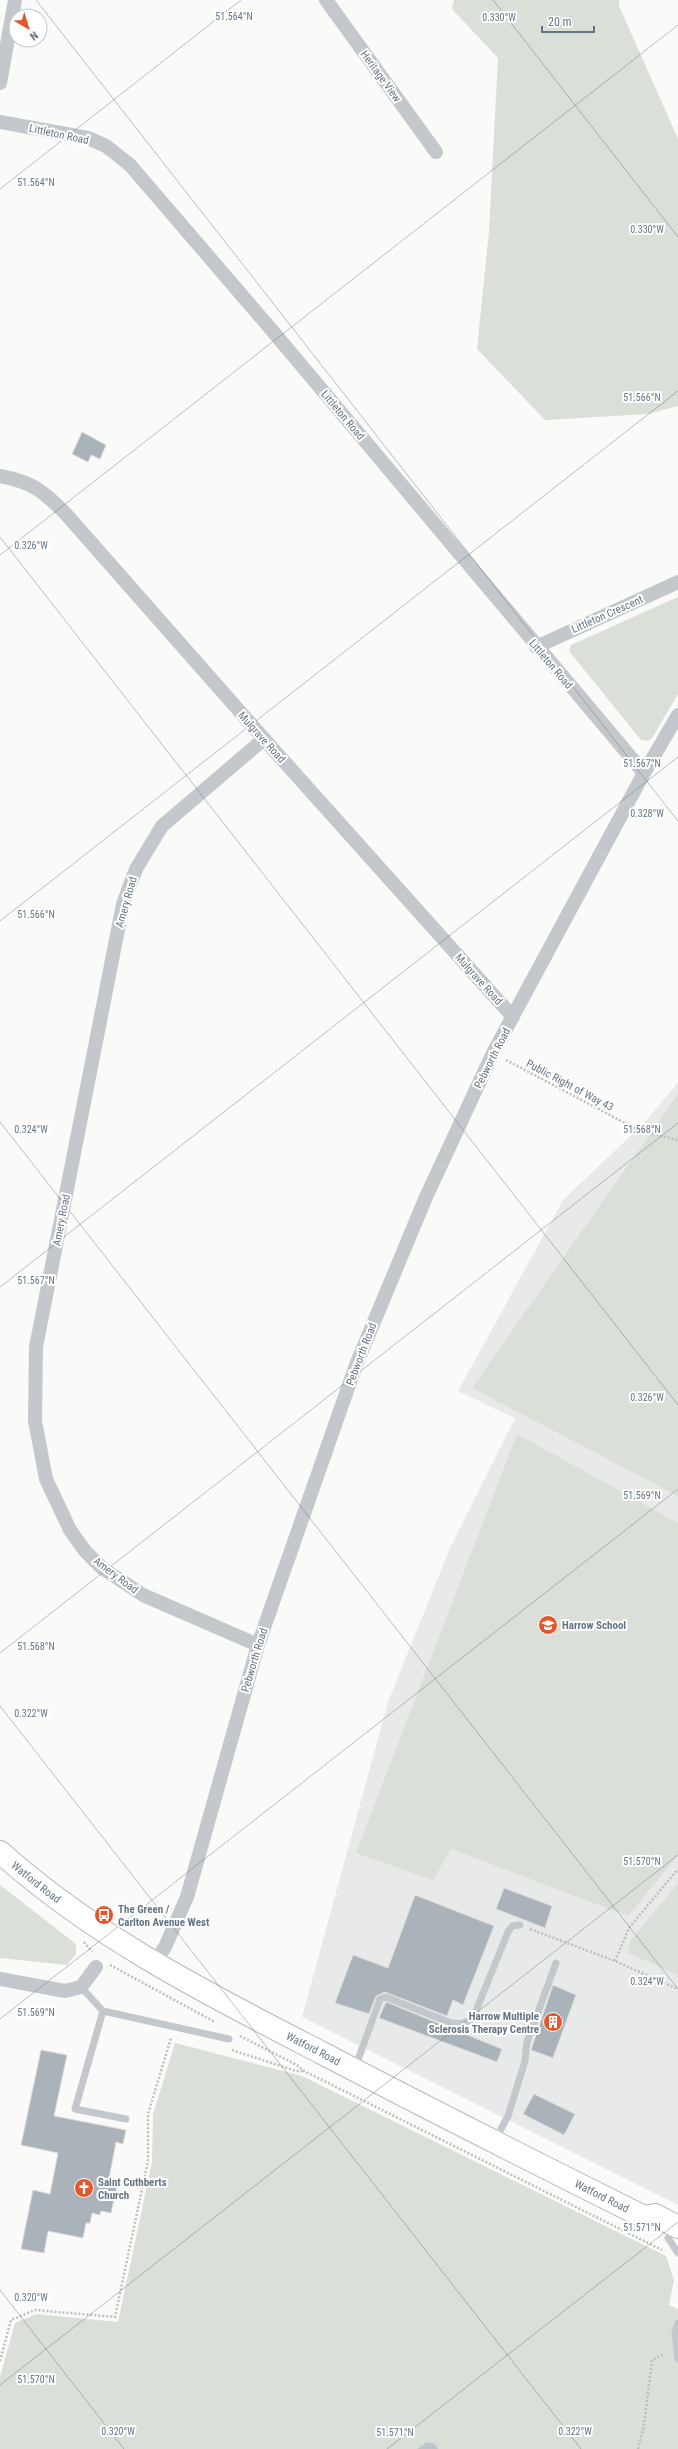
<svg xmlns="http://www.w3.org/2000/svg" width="678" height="2449" viewBox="0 0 678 2449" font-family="'Roboto Condensed',sans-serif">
<rect width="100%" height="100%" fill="#fafaf8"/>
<!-- built -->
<polygon fill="#e8e9e9" points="678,1082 678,2205 302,2017 388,1702 450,1548 515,1418 458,1391 563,1200 647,1120"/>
<!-- green -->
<g fill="#dadfd7">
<polygon points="454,0 619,0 619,6 678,139 678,406 648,414 545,420 477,349 489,231 498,58 452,9"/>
<polygon points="678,597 678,694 652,738 648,741 641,740 569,651 571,645"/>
<polygon points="678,1094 678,1496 472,1388"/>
<polygon points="517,1434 678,1523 678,1855 628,1916 451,1849 433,1880 356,1853"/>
<polygon points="678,1883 678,1975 628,1953 631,1940"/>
<polygon points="0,1885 76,1944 76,1954 67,1965 0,1958"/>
<polygon points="175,2043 302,2076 666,2256 674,2280 669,2305 678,2309 678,2449 0,2449 0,2377 15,2323 36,2314 118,2322 152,2162 153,2114"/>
</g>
<!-- water -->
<polygon fill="#bbc7cb" points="427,2442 435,2444 438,2449 417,2449"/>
<!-- building -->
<g fill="#aab3b9" stroke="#dcdcda">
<polygon points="82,432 106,445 100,459 91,455 88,462 72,454"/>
<polygon points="504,1888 552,1906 545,1928 496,1909"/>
<polygon points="415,1895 494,1926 463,2005 453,2000 447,2016 385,1992 376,1996 369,2014 335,2003 353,1955 388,1968"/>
<polygon points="553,1985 576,1995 553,2058 531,2050"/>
<polygon points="386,2002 502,2049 497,2062 379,2018"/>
<polygon points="41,2050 67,2055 54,2116 126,2130 123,2144 116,2142 108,2184 117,2186 111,2213 101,2211 100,2215 92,2213 90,2223 86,2223 83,2238 48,2231 44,2253 21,2249 33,2190 50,2194 58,2153 21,2145"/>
<polygon points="534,2094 575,2114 564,2135 523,2114"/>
</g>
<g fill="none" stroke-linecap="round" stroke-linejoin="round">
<defs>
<g id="primary">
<path id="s1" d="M 0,1852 C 96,1938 208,1994 322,2053 C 429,2109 536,2163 644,2217 L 655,2215 L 678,2227"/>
</g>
</defs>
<!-- primary casing -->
<use href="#primary" stroke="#b5babe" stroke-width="24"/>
<!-- path -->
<g stroke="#bbbfc2" stroke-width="2.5" stroke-dasharray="2 2" stroke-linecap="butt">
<polyline points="506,1060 640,1131 678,1140"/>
<polyline points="530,1929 615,1961 678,1989"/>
<polyline points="84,1942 92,1952"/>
<polyline points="615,1961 629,1928 678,1869"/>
<polyline points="110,1965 215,2022"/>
<polyline points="240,2036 297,2065 304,2071 662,2250"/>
<polyline points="232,2050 296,2071 304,2071"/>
<polyline points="0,2361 11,2320 35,2310 115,2317 148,2161 148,2114 171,2038"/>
<polyline points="638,2449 644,2425 652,2360 665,2354"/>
</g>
<!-- lane -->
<g stroke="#c3c8cc" stroke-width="7">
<polyline points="81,1987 103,2011 229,2039"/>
<polyline points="103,2011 75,2109 126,2119"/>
<path d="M 355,2068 L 380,1999 L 386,1997 L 451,2023 C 460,2024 465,2024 473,2018 L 508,1932 L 512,1926 L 520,1925"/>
<polyline points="495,2140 508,2116 525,2061 527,2042 556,1963"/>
<polyline points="668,2238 678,2253"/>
<polyline points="678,2323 675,2332 678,2359"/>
</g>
<!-- street -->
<g stroke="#c3c8cc" stroke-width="14">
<polyline points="326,0 436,152"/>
<polyline points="0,83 15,0"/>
<polyline points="0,122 88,138 106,146 130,165 270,328 644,773"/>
<path d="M 0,476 C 32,482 42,490 65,513 L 264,739 L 513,1017"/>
<polyline points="536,647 678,582"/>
<polyline points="258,1645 143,1595 102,1568 85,1551 70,1530 46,1479 35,1421 36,1347 123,904 136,869 162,826 264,739"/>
<polyline points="154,1964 165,1947 187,1897 258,1645 356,1365 426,1197 493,1053 644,773 678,715"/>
<polyline points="0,1979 65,1991 81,1987 96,1967"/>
</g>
<!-- primary -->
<use href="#primary" stroke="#fff" stroke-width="22"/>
</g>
<!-- ticks -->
<path fill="none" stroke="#657683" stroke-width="1" stroke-opacity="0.45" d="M 36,0 L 678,821M 493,0 L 678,237M 0,189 L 241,0M 0,537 L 678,1405M 0,555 L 678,25M 0,921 L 678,391M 0,1122 L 678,1989M 0,1287 L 678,757M 0,1653 L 678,1123M 0,1706 L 581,2449M 0,2019 L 678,1489M 0,2290 L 124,2449M 0,2385 L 678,1855M 387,2449 L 678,2222"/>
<!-- icons -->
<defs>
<symbol id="school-disc" viewBox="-11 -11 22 22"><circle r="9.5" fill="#e4572e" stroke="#fff"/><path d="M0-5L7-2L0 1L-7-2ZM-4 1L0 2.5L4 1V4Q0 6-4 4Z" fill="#fff"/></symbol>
<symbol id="bus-disc" viewBox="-11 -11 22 22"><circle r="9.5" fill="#e4572e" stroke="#fff"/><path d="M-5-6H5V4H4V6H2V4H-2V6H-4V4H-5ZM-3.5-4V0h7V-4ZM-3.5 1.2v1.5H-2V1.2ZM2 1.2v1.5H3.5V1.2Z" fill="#fff"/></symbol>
<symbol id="building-disc" viewBox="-11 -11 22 22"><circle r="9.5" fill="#e4572e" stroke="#fff"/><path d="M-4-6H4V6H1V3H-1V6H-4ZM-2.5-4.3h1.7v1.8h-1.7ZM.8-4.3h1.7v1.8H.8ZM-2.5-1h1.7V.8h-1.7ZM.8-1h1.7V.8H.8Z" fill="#fff"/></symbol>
<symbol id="church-disc" viewBox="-11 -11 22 22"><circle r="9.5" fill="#e4572e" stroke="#fff"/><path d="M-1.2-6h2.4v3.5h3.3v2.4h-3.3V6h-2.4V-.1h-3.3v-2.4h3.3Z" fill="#fff"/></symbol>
</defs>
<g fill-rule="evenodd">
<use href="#school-disc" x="537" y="1614" width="22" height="22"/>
<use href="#bus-disc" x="93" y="1904" width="22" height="22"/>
<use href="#building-disc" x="542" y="2011" width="22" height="22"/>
<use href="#church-disc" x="73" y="2177" width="22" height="22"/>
</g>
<g text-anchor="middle" stroke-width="4" stroke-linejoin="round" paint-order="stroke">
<!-- street labels -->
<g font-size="11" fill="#657683" stroke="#fff">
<text transform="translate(381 76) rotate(54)" y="4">Heritage View</text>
<text transform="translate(59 134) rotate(12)" y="4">Littleton Road</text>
<text transform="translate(343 415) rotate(50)" y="4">Littleton Road</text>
<text transform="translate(607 614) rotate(-24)" y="4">Littleton Crescent</text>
<text transform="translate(551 664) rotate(50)" y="4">Littleton Road</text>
<text transform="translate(262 737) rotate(48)" y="4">Mulgrave Road</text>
<text transform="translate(126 902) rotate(-74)" y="4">Amery Road</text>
<text transform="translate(479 979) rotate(48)" y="4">Mulgrave Road</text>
<text transform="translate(492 1058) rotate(-63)" y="4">Pebworth Road</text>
<text transform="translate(570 1085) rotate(28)" y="4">Public Right of Way 43</text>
<text transform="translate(61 1220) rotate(-79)" y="4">Amery Road</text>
<text transform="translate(361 1354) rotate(-69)" y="4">Pebworth Road</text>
<text transform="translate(116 1575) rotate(37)" y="4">Amery Road</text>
<text transform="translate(254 1660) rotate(-73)" y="4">Pebworth Road</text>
<text dy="4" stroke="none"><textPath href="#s1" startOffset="47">Watford Road</textPath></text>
<text dy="4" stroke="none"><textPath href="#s1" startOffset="371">Watford Road</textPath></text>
<text dy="4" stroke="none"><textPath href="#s1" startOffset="695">Watford Road</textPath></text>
</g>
<!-- poi labels -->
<g font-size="11" font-weight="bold" fill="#657683" stroke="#fff" text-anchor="start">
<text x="562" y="1629">Harrow School</text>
<text x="118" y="1913">The Green /<tspan x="118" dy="13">Carlton Avenue West</tspan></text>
<text x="539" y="2020" text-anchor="end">Harrow Multiple<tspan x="539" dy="13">Sclerosis Therapy Centre</tspan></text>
<text x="98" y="2186">Saint Cuthberts<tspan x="98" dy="13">Church</tspan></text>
</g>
</g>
<g font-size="10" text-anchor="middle" fill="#657683" stroke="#fff" stroke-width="4" stroke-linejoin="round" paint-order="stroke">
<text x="234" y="20">51.564°N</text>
<text x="499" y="21">0.330°W</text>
<text x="36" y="186">51.564°N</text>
<text x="647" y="233">0.330°W</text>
<text x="642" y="401">51.566°N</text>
<text x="31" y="549">0.326°W</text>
<text x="642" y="767">51.567°N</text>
<text x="647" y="817">0.328°W</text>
<text x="36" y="918">51.566°N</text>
<text x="31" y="1133">0.324°W</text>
<text x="642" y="1133">51.568°N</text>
<text x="36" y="1284">51.567°N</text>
<text x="647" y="1401">0.326°W</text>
<text x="642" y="1499">51.569°N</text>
<text x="36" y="1650">51.568°N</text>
<text x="31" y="1717">0.322°W</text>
<text x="642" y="1865">51.570°N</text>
<text x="647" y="1985">0.324°W</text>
<text x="36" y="2016">51.569°N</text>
<text x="642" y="2231">51.571°N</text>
<text x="31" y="2301">0.320°W</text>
<text x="36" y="2383">51.570°N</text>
<text x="118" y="2435">0.320°W</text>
<text x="575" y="2435">0.322°W</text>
<text x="395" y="2436">51.571°N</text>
</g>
<!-- north arrow -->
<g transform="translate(28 28) rotate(142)"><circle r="19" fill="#ffffff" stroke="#c1c8cd"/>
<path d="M0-3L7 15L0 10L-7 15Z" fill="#e4572e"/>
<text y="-6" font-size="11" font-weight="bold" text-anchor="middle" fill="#657683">N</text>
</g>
<!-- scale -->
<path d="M542 26v6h52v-6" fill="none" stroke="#657683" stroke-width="2"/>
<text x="548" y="26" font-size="12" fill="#657683" stroke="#ffffff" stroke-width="3" paint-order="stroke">20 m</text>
</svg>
